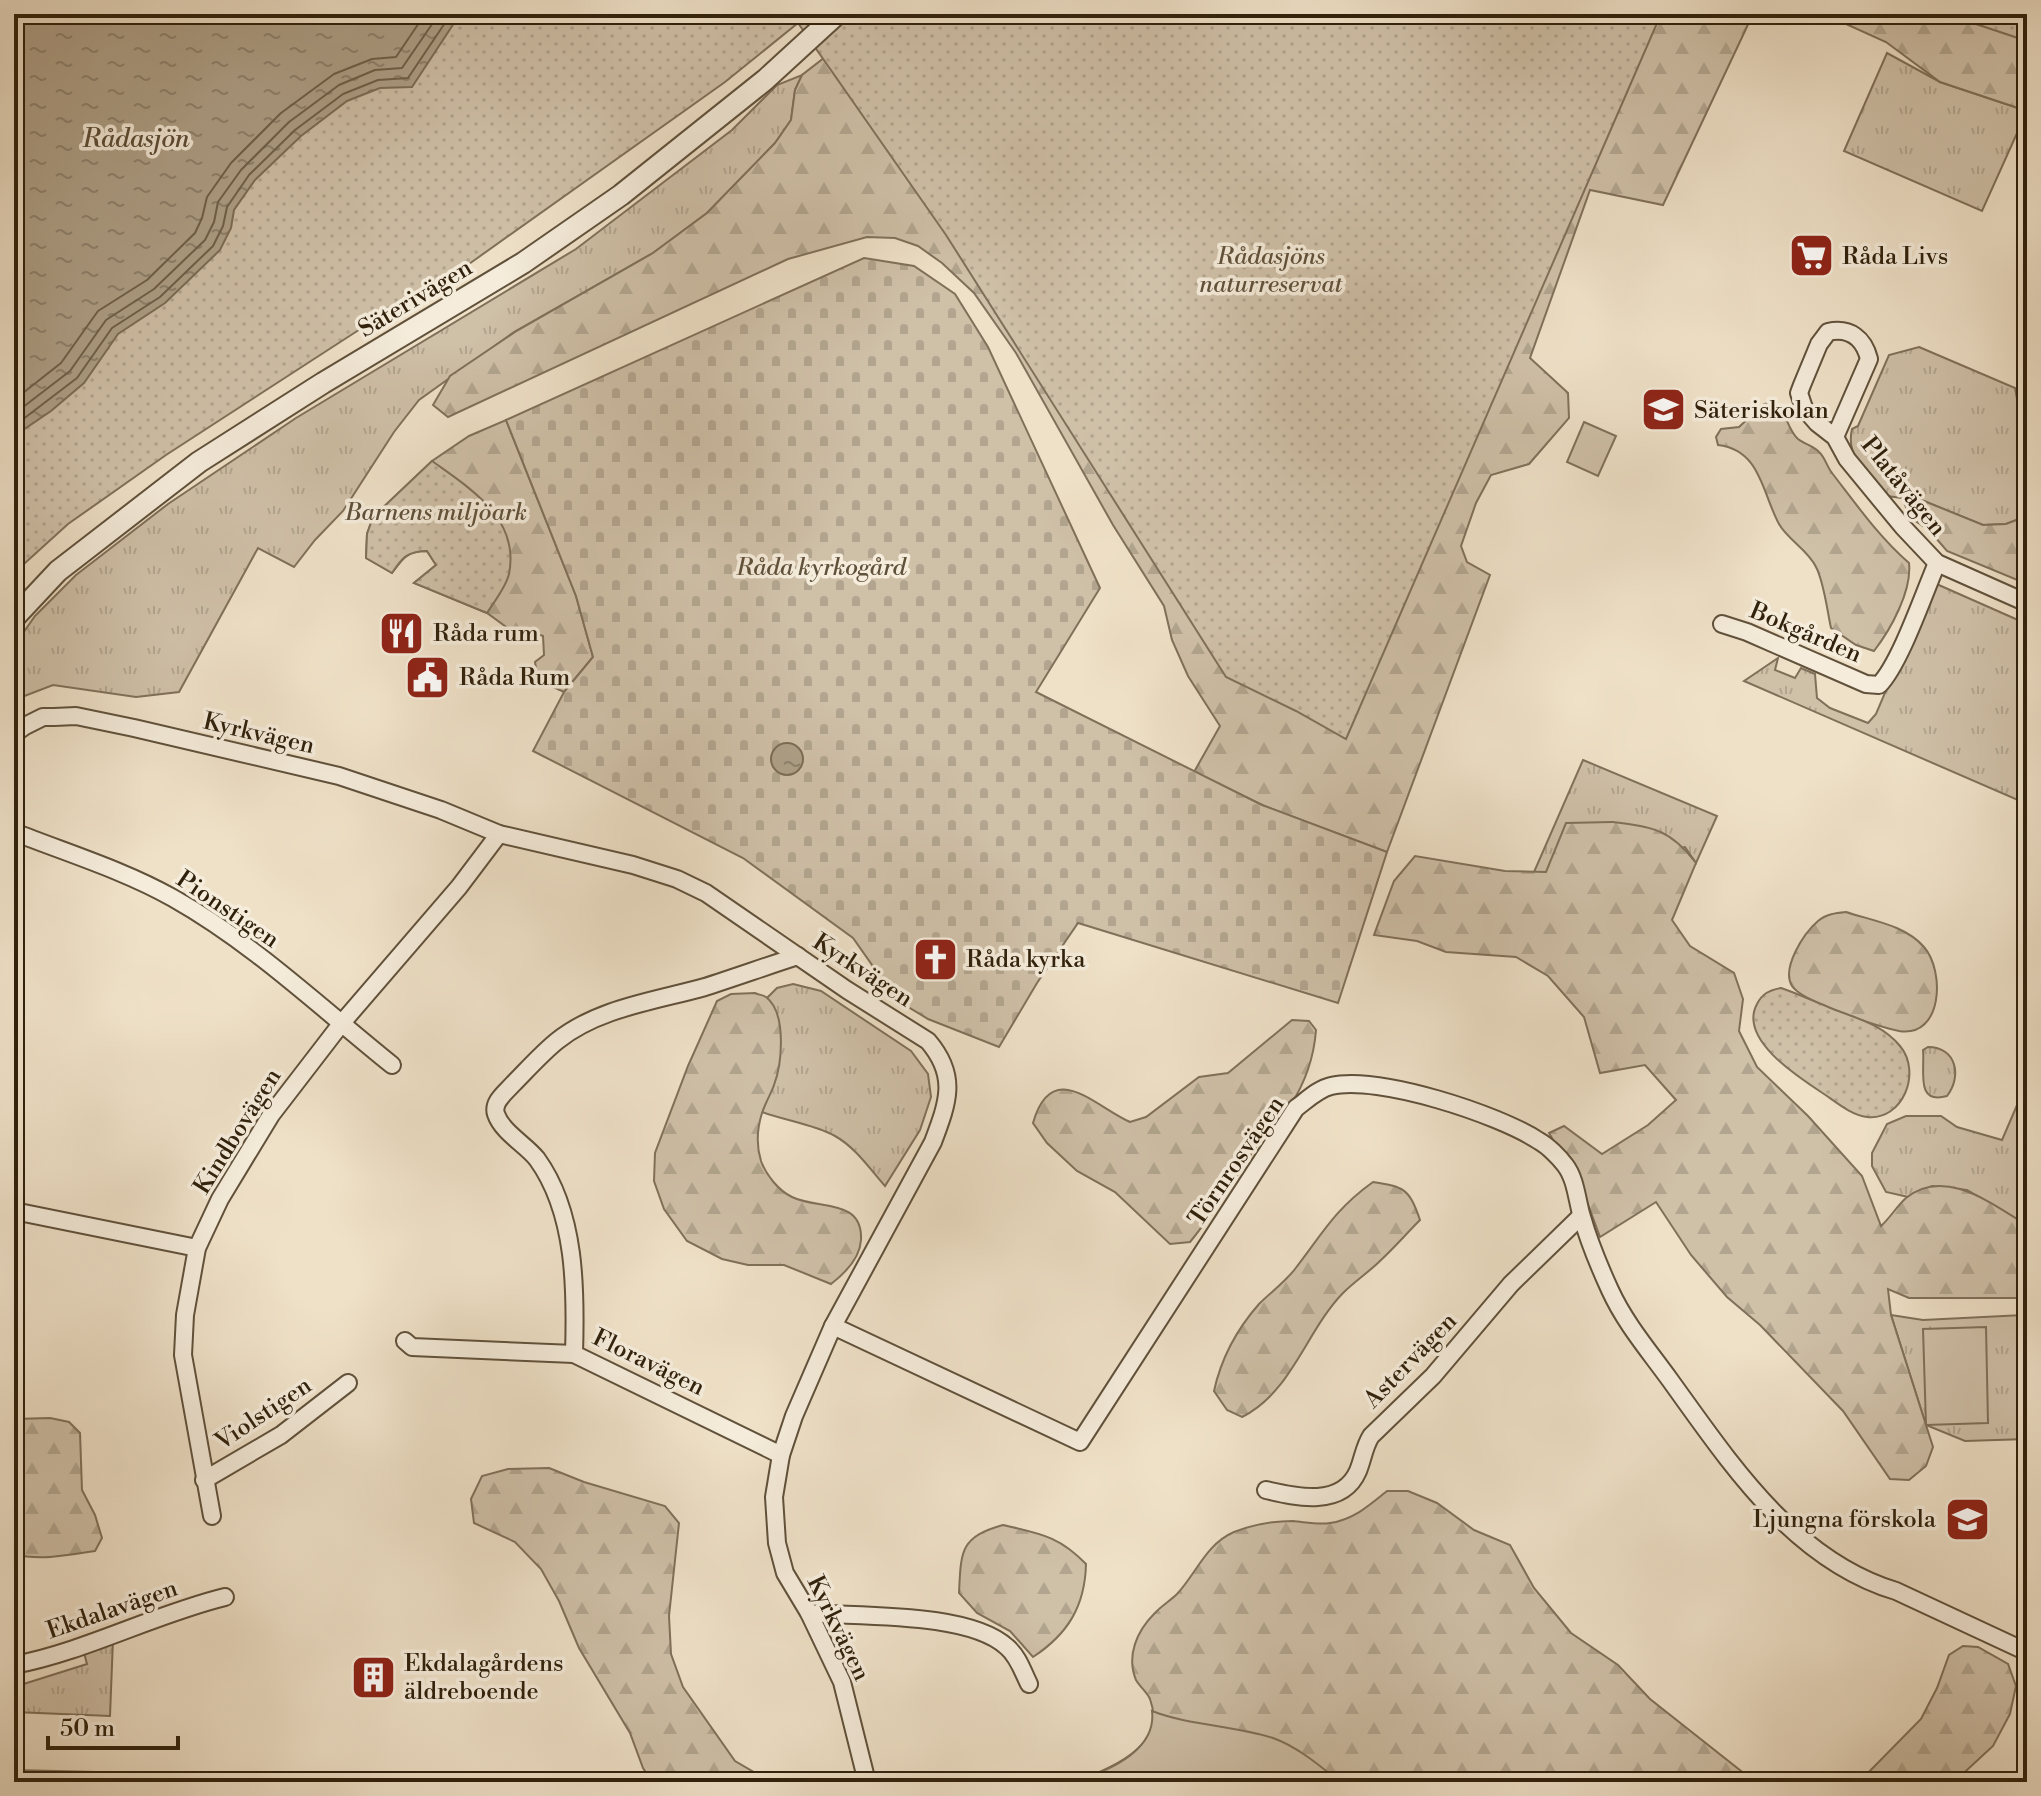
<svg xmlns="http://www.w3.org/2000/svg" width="2041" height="1796" viewBox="0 0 2041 1796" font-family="'Libre Bodoni',serif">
<defs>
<pattern id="grass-tufts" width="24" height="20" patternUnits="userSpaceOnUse" patternTransform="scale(2)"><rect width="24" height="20" fill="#cfc0a8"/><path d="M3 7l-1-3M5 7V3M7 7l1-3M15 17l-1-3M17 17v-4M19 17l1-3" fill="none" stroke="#b2a58f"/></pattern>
<pattern id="forest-firs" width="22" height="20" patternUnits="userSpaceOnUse" patternTransform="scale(2)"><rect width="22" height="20" fill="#cfc0a8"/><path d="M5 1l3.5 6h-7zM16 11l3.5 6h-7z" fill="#b2a58f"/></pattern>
<pattern id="cemetery-stones" width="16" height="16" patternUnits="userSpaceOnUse" patternTransform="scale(2)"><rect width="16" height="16" fill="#cfc0a8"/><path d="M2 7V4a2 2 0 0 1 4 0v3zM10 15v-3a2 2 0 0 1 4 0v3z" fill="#b2a58f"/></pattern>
<pattern id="park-dots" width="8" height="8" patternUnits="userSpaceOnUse" patternTransform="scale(2)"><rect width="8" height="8" fill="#cfc0a8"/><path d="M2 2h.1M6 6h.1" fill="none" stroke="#b2a58f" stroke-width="1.8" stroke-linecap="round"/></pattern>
<pattern id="water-ripples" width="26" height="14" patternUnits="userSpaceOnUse" patternTransform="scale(2)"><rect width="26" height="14" fill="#aea088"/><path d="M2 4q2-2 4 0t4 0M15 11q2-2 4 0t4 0" fill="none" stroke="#8e826e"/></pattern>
</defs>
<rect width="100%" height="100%" fill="#efe1c8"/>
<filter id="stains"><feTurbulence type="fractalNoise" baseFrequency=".0025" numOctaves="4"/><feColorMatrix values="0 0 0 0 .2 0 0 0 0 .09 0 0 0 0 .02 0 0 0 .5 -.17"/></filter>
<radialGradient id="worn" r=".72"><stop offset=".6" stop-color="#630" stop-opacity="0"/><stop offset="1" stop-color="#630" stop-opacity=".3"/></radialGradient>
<!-- grass -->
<g fill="url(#grass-tufts)" stroke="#80705a" stroke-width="2">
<polygon points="1887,53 1940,82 2027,111 1982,211 1844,151"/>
<polygon points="802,75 795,90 791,120 775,143 707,213 653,253 514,332 419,400 394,432 343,511 315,540 294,567 258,548 179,692 136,697 53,685 14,700 14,646 35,616 76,575 168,504 296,418 576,249 732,130 777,85"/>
<path d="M 1919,347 L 2015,388 L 2027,452 L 2027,516 L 2006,524 L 1983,525 L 1924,501 L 1887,496 C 1869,475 1845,459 1852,429 L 1858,426 L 1889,355 Z"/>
<polygon points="1932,582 2027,624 2027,804 1744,681 1778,658 1775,670 1795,678 1801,668 1815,674 1817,698 1830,708 1868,723 1876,714"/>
<polygon points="1583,760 1717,816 1696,863 1685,847 1546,872 1534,872"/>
<path d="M 793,984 L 821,991 L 911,1051 L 928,1074 L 931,1097 L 920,1130 L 885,1186 C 870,1169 855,1147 835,1136 C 813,1124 786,1121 762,1112 C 778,1075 789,1035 767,998 L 777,988 Z"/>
<path d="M 1928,1047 C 1957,1047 1962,1077 1947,1096 C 1915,1105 1925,1071 1923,1050 Z"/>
<polygon points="2027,1082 2027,1225 1967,1190 1932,1186 1908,1197 1886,1192 1872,1166 1872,1153 1887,1124 1906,1116 1941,1116 1957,1127 2002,1140"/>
<polygon points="1891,1315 1923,1320 2023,1315 2027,1345 2027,1439 1965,1441 1926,1425"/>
<polygon points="113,1639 110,1716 14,1712 14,1687 87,1664 83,1649"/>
<polygon points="14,1770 137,1773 137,1782 14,1782"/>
</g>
<!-- forest -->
<g fill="url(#forest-firs)" stroke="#80705a" stroke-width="2">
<polygon points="872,14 1753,14 1663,205 1590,190 1530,358 1568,393 1569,418 1529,464 1491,475 1476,503 1461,546 1467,562 1490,575 1387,852 1262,805 1194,772 1220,726 1188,676 1172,640 1164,606 1113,525 1016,353 974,293 942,263 918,246 895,238 867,237 788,259 448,417 433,405 450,376 515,332 653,253 707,213 775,143 791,120 795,90 802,75 847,40"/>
<polygon points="1824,14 2027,14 2027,111 1940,82 1886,42"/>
<path d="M 1775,403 C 1787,412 1787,429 1798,439 C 1804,444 1814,446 1819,452 C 1825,457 1827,467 1832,473 C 1856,504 1879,537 1909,563 C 1912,591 1891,629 1874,651 L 1856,645 L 1831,628 C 1827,610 1824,582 1816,567 C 1808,550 1788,540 1779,524 C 1762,493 1761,450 1718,445 L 1716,437 L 1721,429 L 1739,427 L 1764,404 Z"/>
<path d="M 506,420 L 576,596 L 593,657 L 564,692 L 538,680 L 535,662 L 544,655 L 543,636 L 535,633 L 516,634 L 487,613 L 414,583 L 436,565 L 427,551 C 407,551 403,558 392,573 L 366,558 L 367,534 L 373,517 L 432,461 L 469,436 Z"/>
<polygon points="1901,496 1924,501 1983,525 2006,524 2027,516 2027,584 1947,551 1929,530 1911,518"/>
<path d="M 1612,822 C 1653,827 1670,829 1696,863 L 1672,920 L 1690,946 L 1734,973 L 1743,999 L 1739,1031 L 1757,1067 L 1808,1116 L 1862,1176 L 1881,1226 C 1890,1218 1897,1206 1906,1198 C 1945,1166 1993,1205 2027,1225 L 2027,1298 L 1909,1298 L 1888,1289 L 1891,1315 L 1933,1447 L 1926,1466 L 1909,1480 L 1890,1479 L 1843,1411 L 1760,1325 L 1727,1297 L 1691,1255 L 1656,1202 L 1600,1237 L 1583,1191 L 1549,1133 L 1564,1126 L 1602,1154 L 1648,1125 L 1676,1100 L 1645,1065 L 1600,1073 L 1584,1017 L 1548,976 L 1516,957 L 1446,952 L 1417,941 L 1374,935 L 1394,881 L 1415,856 L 1505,871 L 1546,872 L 1566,823 Z"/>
<path d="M 1846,912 C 1873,921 1905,925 1924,947 C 1945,971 1943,1038 1899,1031 C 1880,1027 1802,1002 1792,986 C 1781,968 1804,933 1818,921 C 1826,914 1836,913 1846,912 Z"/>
<path d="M 755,993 C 759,995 763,995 766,997 C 787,1013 782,1064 774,1085 C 771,1094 765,1103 762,1113 C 757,1129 756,1145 761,1161 C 766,1175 779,1191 792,1197 C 819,1210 863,1198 861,1240 C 860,1258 844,1274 831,1284 L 784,1265 L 748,1265 L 722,1259 L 687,1241 L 664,1209 L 654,1181 L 655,1153 L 688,1066 L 717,1001 L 731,994 Z"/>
<path d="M 1292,1020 L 1309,1021 L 1316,1030 C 1314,1057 1305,1083 1290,1106 C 1283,1116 1273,1124 1265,1134 C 1239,1170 1218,1208 1190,1242 L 1170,1244 L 1115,1192 L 1077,1171 L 1047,1143 L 1033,1123 C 1052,1057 1094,1106 1130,1122 L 1146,1117 L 1199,1077 L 1228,1073 Z"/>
<path d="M 1373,1182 C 1404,1187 1409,1188 1420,1220 C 1407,1233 1394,1248 1381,1260 C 1369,1272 1355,1281 1343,1293 C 1306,1331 1292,1392 1242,1417 L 1227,1410 L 1214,1391 C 1221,1359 1237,1329 1259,1304 C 1271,1292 1285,1282 1295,1269 C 1323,1233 1334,1210 1373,1182 Z"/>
<path d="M 50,1418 L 69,1422 L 80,1433 L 82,1490 L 95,1515 L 102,1538 L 95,1551 C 69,1555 40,1561 14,1554 L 14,1419 Z"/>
<polygon points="549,1468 584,1482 665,1506 679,1523 669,1616 671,1654 683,1687 735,1761 754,1772 782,1780 805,1778 830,1782 652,1782 643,1768 630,1733 579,1648 559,1601 541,1569 515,1542 474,1523 471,1499 482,1476 508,1469"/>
<path d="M 1387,1491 L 1408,1491 L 1437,1503 L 1474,1530 L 1510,1545 L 1534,1588 L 1571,1633 L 1618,1665 L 1650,1699 L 1755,1782 L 1073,1782 C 1107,1770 1168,1748 1150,1699 C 1147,1692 1140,1687 1136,1680 C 1126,1656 1137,1631 1154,1614 C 1161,1606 1170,1601 1177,1594 C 1196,1574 1206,1544 1234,1532 C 1252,1525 1274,1521 1293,1521 C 1305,1522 1318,1525 1330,1523 C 1353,1520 1370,1505 1387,1491 Z"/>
<path d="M 1003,1525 C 1041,1534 1059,1536 1086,1564 C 1085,1606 1068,1634 1033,1657 L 1010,1631 L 977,1613 L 959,1593 C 961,1551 960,1537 1003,1525 Z"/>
<polygon points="1963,1646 1978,1647 2008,1664 2016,1686 2010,1714 1993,1746 1954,1782 1859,1782 1921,1719 1937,1688 1949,1655"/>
</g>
<!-- cemetery -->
<polygon fill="url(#cemetery-stones)" stroke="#80705a" stroke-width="2" points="864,258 914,266 955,294 988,347 1100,588 1036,692 1262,805 1387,852 1338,1003 1078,923 1037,983 999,1047 928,1019 877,988 872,965 853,938 743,858 533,751 564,692 593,657 576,596 506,420"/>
<!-- park -->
<g fill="url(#park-dots)" stroke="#80705a" stroke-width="2">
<polygon points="14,14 1661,14 1346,739 1296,711 1226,677 946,235 798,23 725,82 469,264 368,324 166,455 68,524 14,573"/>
<polygon points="1957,14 2027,14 2027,41 1964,20"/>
<path d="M 432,461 C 471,489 520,519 509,574 C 506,587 494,602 487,613 L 414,583 L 436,565 L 427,551 C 407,551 402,558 392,573 L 366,558 L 367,534 L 373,517 Z"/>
<path d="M 1781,988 C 1796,993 1811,1000 1826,1006 C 1853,1018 1880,1022 1900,1046 C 1922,1072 1903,1121 1867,1117 C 1851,1115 1836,1102 1824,1094 C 1798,1077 1738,1039 1757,1004 C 1762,994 1769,990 1781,988 Z"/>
</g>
<!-- pitch -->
<g fill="#cfc0a8" stroke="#80705a" stroke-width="2">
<polygon points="1584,422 1616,436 1598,476 1567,462"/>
<polygon points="1986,1327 1988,1423 1926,1425 1923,1329"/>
<path d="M 1152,1711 C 1191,1726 1233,1725 1273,1738 C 1298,1747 1320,1766 1340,1782 L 1073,1782 C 1106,1772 1157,1752 1152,1711 Z"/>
</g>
<!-- water -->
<g fill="url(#water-ripples)" stroke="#7c6d56" stroke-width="2">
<polygon points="14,14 460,14 412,87 380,88 347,101 301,136 255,180 234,210 231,228 220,250 165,303 118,334 84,383 51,411 14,436"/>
<circle cx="787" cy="759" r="16"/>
</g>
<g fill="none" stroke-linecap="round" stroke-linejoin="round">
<!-- shore -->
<g stroke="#6f604a" stroke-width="2">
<polyline points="14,400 61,363 98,311 147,280 195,233 202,218 207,197 231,163 281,113 334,74 372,59 396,57 425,14"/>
<polyline points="14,414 70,371 106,320 154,289 205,240 214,222 218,202 241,170 289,122 339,85 375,70 402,68 439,14"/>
<polyline points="14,426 77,378 112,328 160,297 213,246 223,226 227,207 249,175 295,130 343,94 378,80 408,78 451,14"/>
</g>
<defs>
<g id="minor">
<path d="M 1835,437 L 1869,359 C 1864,339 1850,327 1828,332 L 1819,344 L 1802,385 L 1799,393 L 1804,408 L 1817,423 L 1835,437 L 1847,459 L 1903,527 L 1937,563 L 2027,603"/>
<path d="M 1722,624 L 1747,632 L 1866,684 L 1879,685 C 1900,664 1924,593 1937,563"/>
<path d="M 14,734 L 25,726 L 43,717 L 54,717 L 76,716 L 134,728 L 339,776 L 441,810 L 499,834 L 633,865 L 677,879 L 706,893 L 847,990 L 928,1041 C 958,1076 948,1102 933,1142 L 833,1326 L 794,1416 L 781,1455 L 774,1497 L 777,1543 L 785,1573 L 809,1613 L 842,1682 L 867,1782"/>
<path d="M 14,832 C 67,853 123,870 173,898 C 253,943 321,1008 392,1065"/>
<polyline points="14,1211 197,1248"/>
<path d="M 833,1326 L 1080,1442 L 1296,1108 C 1307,1100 1318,1089 1331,1086 C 1378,1075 1498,1114 1539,1141 C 1548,1146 1559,1157 1565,1165 C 1576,1179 1577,1201 1582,1217 C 1589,1242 1599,1266 1610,1290 C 1625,1323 1649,1351 1670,1380 C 1730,1463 1793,1560 1896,1591 L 2027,1652"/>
<polyline points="405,1341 412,1347 574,1354"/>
<path d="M 781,1455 L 574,1354 C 576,1290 576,1213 537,1159 C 526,1145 502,1132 496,1114 C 492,1102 506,1092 513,1084 C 527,1070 541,1054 557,1041 C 598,1008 655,1001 705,987 C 736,977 767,966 798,956"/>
<polyline points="204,1480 281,1435 348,1383"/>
<path d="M 1266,1490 C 1296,1497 1342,1508 1358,1471 C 1363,1459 1364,1447 1371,1436 L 1433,1376 L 1511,1284 L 1581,1216"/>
<polyline points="212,1516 183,1355 185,1315 197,1248 220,1199 271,1115 341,1024 459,887 499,834"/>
<path d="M 809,1613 C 861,1617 969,1612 1007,1647 C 1018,1656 1023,1672 1029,1684"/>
<path d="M 14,1665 C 84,1652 155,1614 225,1597"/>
</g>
<polyline id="tertiary" points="14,618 58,571 199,462 323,383 523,263 621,195 765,80 837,14"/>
</defs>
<!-- minor casing -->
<use href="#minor" stroke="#60513b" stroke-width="20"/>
<!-- tertiary casing -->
<use href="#tertiary" stroke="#60513b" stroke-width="24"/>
<!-- minor -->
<use href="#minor" stroke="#f5ecdb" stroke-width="16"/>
<!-- tertiary -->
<use href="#tertiary" stroke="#f5ecdb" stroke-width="20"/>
</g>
<!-- icons -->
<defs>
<symbol id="supermarket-square" viewBox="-11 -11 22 22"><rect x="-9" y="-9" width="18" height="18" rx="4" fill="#8f2418" stroke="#f5ecdb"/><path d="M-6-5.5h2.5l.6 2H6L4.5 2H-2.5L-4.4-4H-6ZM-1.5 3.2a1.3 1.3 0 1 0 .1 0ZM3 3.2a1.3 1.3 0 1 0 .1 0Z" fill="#fff"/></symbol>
<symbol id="school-square" viewBox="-11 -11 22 22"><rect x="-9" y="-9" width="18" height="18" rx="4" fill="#8f2418" stroke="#f5ecdb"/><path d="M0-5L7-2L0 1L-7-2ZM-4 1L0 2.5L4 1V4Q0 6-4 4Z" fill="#fff"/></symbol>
<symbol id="restaurant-square" viewBox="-11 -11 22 22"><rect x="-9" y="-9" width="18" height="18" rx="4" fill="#8f2418" stroke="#f5ecdb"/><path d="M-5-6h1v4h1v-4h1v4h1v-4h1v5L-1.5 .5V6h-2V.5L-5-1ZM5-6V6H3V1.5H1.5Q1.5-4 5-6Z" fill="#fff"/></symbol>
<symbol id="civic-square" viewBox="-11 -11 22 22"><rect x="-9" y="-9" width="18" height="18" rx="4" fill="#8f2418" stroke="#f5ecdb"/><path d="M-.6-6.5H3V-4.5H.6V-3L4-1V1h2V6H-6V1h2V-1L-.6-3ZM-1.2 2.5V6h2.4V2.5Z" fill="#fff"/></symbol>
<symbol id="church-square" viewBox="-11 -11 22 22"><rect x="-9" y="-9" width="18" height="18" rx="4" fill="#8f2418" stroke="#f5ecdb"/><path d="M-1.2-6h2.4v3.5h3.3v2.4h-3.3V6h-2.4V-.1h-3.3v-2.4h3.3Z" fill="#fff"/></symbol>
<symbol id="building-square" viewBox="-11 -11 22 22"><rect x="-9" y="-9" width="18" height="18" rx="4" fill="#8f2418" stroke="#f5ecdb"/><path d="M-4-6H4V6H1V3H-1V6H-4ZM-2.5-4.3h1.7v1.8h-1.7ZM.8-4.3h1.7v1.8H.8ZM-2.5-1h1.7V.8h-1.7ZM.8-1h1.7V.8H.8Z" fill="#fff"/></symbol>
</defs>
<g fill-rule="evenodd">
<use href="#supermarket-square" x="1786" y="230" width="51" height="51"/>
<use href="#school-square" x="1638" y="384" width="51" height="51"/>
<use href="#restaurant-square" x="376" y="608" width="51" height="51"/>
<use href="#civic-square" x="402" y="652" width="51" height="51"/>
<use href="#church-square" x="910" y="934" width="51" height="51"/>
<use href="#school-square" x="1942" y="1494" width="51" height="51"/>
<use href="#building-square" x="348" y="1652" width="51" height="51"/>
</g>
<g text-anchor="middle" stroke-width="7" stroke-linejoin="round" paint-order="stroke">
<!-- park labels -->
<g font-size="24" font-style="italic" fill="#60513b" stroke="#f5ecdb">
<text x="1271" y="264">Rådasjöns<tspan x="1271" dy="28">naturreservat</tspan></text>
<text x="436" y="520">Barnens miljöark</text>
<text x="821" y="575">Råda kyrkogård</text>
</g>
<!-- poi labels -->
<g font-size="24" fill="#30210c" stroke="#f5ecdb" text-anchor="start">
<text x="1842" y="264">Råda Livs</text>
<text x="1694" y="418">Säteriskolan</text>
<text x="433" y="641">Råda rum</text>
<text x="459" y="685">Råda Rum</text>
<text x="966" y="967">Råda kyrka</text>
<text x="1936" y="1527" text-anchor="end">Ljungna förskola</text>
<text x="404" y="1671">Ekdalagårdens<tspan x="404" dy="28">äldreboende</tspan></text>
</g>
<!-- street labels -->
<g font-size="24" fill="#30210c" stroke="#f5ecdb">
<text transform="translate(415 298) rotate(-31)" y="8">Säterivägen</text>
<text transform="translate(1904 486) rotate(51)" y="8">Platåvägen</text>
<text transform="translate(1806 632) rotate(23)" y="8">Bokgården</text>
<text transform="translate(259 733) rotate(13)" y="8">Kyrkvägen</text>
<text transform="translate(228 909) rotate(34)" y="8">Pionstigen</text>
<text transform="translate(863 970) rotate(33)" y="8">Kyrkvägen</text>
<text transform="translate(237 1131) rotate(-58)" y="8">Kindbovägen</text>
<text transform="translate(1236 1161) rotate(-56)" y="8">Törnrosvägen</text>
<text transform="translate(1410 1360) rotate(-46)" y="8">Astervägen</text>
<text transform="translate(649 1362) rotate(26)" y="8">Floravägen</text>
<text transform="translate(263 1413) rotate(-34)" y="8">Violstigen</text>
<text transform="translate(112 1609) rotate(-19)" y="8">Ekdalavägen</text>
<text transform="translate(839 1628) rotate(64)" y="8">Kyrkvägen</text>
</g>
<!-- water labels -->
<g font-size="26" font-style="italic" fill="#5c4d37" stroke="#f5ecdb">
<text x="136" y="147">Rådasjön</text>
</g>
</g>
<!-- margin -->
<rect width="2041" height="1796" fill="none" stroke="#efe1c8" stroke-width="48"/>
<rect x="16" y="16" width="2009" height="1764" fill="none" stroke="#30210c" stroke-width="4"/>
<rect x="24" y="24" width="1993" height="1748" fill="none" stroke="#30210c" stroke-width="2"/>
<!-- scale -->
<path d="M48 1736v12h130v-12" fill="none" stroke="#30210c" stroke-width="4"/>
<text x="60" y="1736" font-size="24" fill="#30210c" stroke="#f5ecdb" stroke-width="6" paint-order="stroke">50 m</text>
<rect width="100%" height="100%" filter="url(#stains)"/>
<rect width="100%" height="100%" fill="url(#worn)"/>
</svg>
